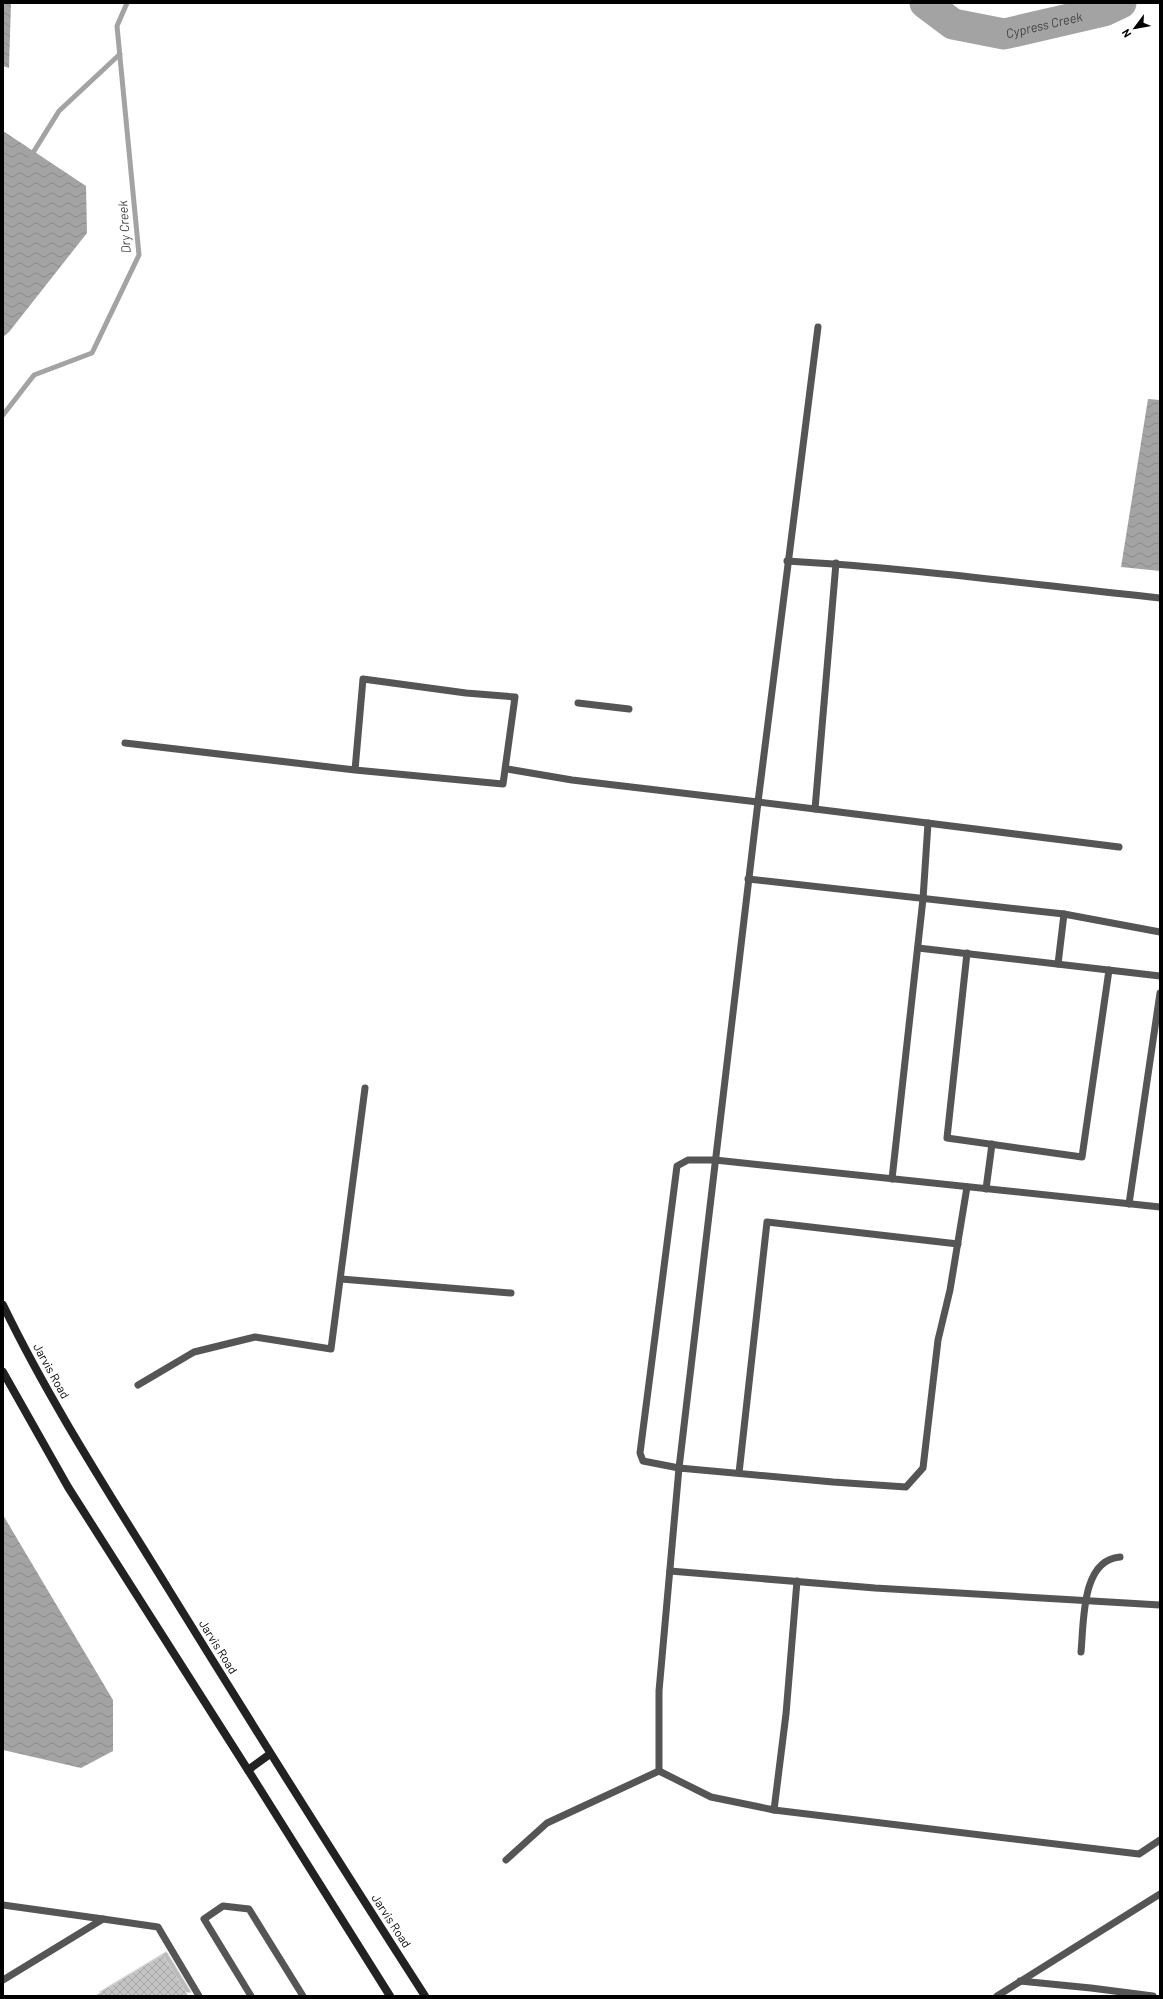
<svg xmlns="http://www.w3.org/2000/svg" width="1163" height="1999" viewBox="0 0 1163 1999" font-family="Barlow,sans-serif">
<defs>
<pattern id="water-waves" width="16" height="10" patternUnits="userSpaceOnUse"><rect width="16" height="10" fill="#a3a3a3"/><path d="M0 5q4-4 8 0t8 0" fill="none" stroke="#8b8b8b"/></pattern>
<pattern id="building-cross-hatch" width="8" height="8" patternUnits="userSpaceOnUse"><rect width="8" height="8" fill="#c4c4c4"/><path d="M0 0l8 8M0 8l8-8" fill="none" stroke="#a7a7a7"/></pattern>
<filter id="shadow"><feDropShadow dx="3.5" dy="-3.5" stdDeviation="0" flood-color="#0004"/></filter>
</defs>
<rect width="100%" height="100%" fill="#fff"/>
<!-- water -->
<g fill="url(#water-waves)">
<polygon points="3,3 11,3 9,68 3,66"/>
<polygon points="3,131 86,186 87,233 9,332 3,337"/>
<polygon points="1148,399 1160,400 1160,571 1121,567"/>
<polygon points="3,1515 113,1700 113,1751 81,1768 3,1750"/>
</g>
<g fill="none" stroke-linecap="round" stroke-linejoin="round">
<!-- stream -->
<g stroke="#a3a3a3" stroke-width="5">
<polyline points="31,156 59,111 120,54"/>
<polyline points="3,415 34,375 92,353 139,255 117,26 127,3"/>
</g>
<!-- river -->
<path stroke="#a3a3a3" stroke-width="31" id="s1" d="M 925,3 L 953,24 L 1004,34 L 1104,11 L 1121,3"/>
</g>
<!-- building -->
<polygon fill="url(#building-cross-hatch)" filter="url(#shadow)" points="163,1955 188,1996 95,1996"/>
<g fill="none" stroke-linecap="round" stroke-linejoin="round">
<!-- lane -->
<g stroke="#555" stroke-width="7">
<path d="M 787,561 C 912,568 1036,585 1160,598"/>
<path d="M 836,563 L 815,809 L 758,802 C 731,1024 705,1246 679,1468 L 643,1461 L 640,1453 L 677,1166 L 688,1160 L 715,1160 L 1160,1207"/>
<polyline points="578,703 629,709"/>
<polyline points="125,743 355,770 503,784 515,697 466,693 363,679 355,770"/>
<polyline points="507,769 572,780 758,802 818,327"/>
<polyline points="815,809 1119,847"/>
<polyline points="748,879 1064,914 1160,932"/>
<polyline points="918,948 1160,976"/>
<polyline points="967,953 947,1138 1082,1157 1109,970"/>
<polyline points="1058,964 1064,914"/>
<polyline points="892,1179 923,899 928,823"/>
<polyline points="986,1189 992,1144"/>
<polyline points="1129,1204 1160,993"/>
<polyline points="341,1279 511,1293"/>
<polyline points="138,1385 194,1352 255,1337 331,1349 365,1088"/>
<polyline points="739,1473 767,1222 958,1244"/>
<polyline points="670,1571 875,1588 1160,1605"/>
<path d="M 1081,1652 C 1084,1622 1081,1560 1120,1557"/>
<polyline points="659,1771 711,1797 774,1810 1139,1854 1160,1840"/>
<polyline points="774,1810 786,1714 797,1581"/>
<polyline points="506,1860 547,1823 659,1771 659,1691 679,1468 833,1482 906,1487 923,1468 938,1340 950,1290 967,1187"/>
<polyline points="3,1905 103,1919"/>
<polyline points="3,1980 103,1919 158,1927 199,1996"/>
<polyline points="1020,1981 1091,1988 1153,1996"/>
<polyline points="251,1996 204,1919 223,1906 249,1909 303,1996"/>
<polyline points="997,1996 1160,1894"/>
</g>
<!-- secondary -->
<g stroke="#222" stroke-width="8">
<path d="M 3,1305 C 51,1404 111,1496 169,1590 C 253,1726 338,1861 425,1996"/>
<polyline points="3,1372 68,1487 248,1770 390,1996"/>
<polyline points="248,1770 270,1754"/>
</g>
</g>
<g text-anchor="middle" stroke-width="4" stroke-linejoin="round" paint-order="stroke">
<!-- street labels -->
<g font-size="12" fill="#000" stroke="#fff">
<text transform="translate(51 1371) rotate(61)" y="4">Jarvis Road</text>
<text transform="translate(218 1647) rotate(58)" y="4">Jarvis Road</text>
<text transform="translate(391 1921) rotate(57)" y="4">Jarvis Road</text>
</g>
<!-- water labels -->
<g font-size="13" font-style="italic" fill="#444" stroke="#fff">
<text dy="5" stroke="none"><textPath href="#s1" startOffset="128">Cypress Creek</textPath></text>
<text transform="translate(124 227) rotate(-94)" y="5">Dry Creek</text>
</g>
</g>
<!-- border -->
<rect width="1163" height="1999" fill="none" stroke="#000000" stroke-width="8"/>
<!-- north arrow -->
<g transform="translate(1135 28) rotate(238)" stroke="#ffffff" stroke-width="3" paint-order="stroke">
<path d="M0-3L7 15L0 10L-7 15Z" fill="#000000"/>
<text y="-6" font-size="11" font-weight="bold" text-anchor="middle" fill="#000000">N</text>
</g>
</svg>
